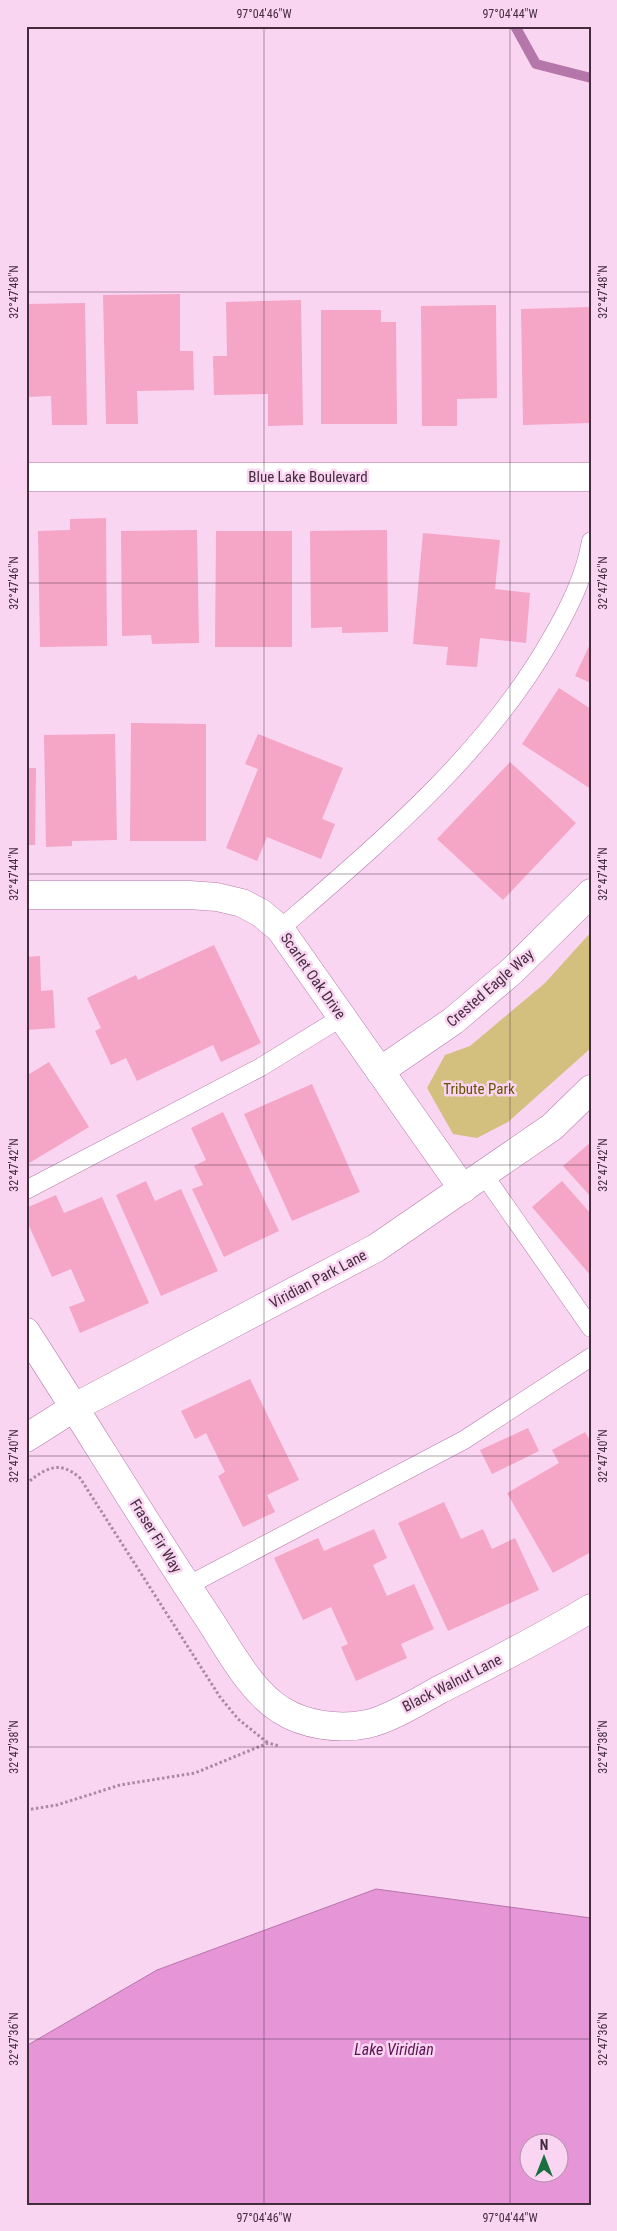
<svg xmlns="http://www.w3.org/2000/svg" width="617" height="2231" viewBox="0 0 617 2231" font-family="'Roboto Condensed',sans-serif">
<rect width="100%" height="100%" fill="#fad5f2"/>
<!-- green -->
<polygon fill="#d3c07f" points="591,932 591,1048 508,1122 477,1138 453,1134 427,1088 445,1055 470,1046 545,983"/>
<!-- water -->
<path fill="#e695d7" stroke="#b576a9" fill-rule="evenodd" d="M 376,1889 L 591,1918 L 591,2205 L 26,2205 L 26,2046 L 157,1970 ZM 530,2144 L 560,2144 L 560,2174 L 530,2174 Z"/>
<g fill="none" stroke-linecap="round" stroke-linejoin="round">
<!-- stream -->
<polyline stroke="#b576a9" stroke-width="10" points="515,26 536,64 591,78"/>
</g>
<!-- building -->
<g fill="#f5a5c5">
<polygon points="180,294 180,351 193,351 194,390 137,391 138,424 106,424 103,295"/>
<polygon points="301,300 303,425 268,426 268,394 214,395 213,356 227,356 226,302"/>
<polygon points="85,303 87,425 52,425 51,396 26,397 26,304"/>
<polygon points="496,305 497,398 457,399 457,426 422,426 421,306"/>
<polygon points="591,307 591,423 523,425 521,309"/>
<polygon points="321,310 381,310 381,322 396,322 397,424 321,424"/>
<polygon points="106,518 107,646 40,647 38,531 70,530 70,519"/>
<polygon points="197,530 199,643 152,644 151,635 122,636 121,531"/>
<polygon points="387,530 388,632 342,633 342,627 311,628 310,531"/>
<polygon points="216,531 292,531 292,647 215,647"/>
<polygon points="423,533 500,540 495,589 530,593 526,643 480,638 477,667 446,665 448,647 413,644"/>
<polygon points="591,642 591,683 575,676"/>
<polygon points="559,688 591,709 591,789 522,744"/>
<polygon points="131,723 206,724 206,841 130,841"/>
<polygon points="115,734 117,840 72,841 72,846 46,847 44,735"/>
<polygon points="258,734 343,768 322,819 335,824 321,859 267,837 257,861 226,848 258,769 245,764"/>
<polygon points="510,762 576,823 503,900 437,839"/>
<polygon points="26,768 36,768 35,845 26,845"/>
<polygon points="214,945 261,1043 221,1062 213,1045 137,1081 126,1058 111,1065 95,1031 101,1028 87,998 136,975 138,980"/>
<polygon points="40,956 41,991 53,990 55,1028 26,1030 26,957"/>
<polygon points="49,1062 89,1127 26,1165 26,1076"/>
<polygon points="312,1084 360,1192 292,1221 244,1114"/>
<polygon points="223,1112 279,1231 224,1257 192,1189 203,1185 194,1166 206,1160 191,1128"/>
<polygon points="591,1142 591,1197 563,1166"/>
<polygon points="146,1181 155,1201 181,1189 218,1271 161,1296 116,1195"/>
<polygon points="562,1181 591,1214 591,1276 532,1207"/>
<polygon points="56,1195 64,1213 102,1197 149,1303 80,1333 69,1307 85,1301 71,1269 52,1277 26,1219 26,1208"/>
<polygon points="250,1379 299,1480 267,1495 275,1512 243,1527 218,1476 225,1472 206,1433 195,1439 181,1411"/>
<polygon points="528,1428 539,1451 492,1474 480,1450"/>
<polygon points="585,1432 591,1442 591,1552 553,1573 507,1493 559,1463 552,1450"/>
<polygon points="444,1502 461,1539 483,1529 492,1549 515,1538 539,1590 448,1631 398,1523"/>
<polygon points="374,1529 387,1558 373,1565 387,1596 414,1584 434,1629 401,1644 407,1658 356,1681 341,1647 348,1644 331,1607 303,1620 274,1558 318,1538 324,1551"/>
</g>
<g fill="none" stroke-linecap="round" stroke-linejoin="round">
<defs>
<g id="service">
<path d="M 280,929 C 380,842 485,755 551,639 C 569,608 585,576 591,541"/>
<polyline points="484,1175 591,1328"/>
<polyline points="26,1190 261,1067 342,1017"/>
<polyline points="187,1586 464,1440 591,1357"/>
</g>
<g id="minor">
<polyline points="26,477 591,477"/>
<polyline points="26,895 189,895 217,897 242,903 261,913 280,929 463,1189"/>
<polyline points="380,1071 453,1021 512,971 591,893"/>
<path d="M 26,1332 C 87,1426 145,1523 207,1616 C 227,1646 250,1691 281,1710 C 304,1725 340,1730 367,1724 C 388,1720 419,1701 439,1690 C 490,1664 542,1638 591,1608"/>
</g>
<polyline id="tertiary" points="26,1438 75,1407 376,1248 552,1127 591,1089"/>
</defs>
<!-- service casing -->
<use href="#service" stroke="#b57caa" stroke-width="19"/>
<!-- minor casing -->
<use href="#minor" stroke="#b57caa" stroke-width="29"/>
<!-- tertiary casing -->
<use href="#tertiary" stroke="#b57caa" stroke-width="29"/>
<!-- path -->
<g stroke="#a98aa2" stroke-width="3" stroke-dasharray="2.5 2.5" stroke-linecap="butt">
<path d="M 26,1484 C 44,1469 59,1459 80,1478 L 220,1697 L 238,1719 L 268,1743"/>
<polyline points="26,1810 57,1805 120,1785 195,1773 268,1743 280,1746"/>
</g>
<!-- service -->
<use href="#service" stroke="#fff" stroke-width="18"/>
<!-- minor -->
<use href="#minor" stroke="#fff" stroke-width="28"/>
<!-- tertiary -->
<use href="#tertiary" stroke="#fff" stroke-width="28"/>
</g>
<!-- ticks -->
<path fill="none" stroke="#442c3f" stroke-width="1" stroke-opacity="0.45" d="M 264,26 L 264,2205M 510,26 L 510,2205M 26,292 L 591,292M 26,583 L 591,583M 26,874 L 591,874M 26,1165 L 591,1165M 26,1456 L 591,1456M 26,1747 L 591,1747M 26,2039 L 591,2039"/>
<g text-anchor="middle" stroke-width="5" stroke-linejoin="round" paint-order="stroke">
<!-- street labels -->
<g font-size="15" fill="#442c3f" stroke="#fad5f2">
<text x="308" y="482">Blue Lake Boulevard</text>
<text transform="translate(313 976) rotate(55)" y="5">Scarlet Oak Drive</text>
<text transform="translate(490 988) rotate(-41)" y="5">Crested Eagle Way</text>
<text transform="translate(318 1279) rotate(-28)" y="5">Viridian Park Lane</text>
<text transform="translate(156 1536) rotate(58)" y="5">Fraser Fir Way</text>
<text transform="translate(452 1683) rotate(-27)" y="5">Black Walnut Lane</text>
</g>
<!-- park labels -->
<g font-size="15" fill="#685400" stroke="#fad5f2">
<text x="479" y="1094">Tribute Park</text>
</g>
<!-- water labels -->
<g font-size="16" font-style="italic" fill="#5a1351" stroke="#fad5f2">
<text x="394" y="2055">Lake Viridian</text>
</g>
</g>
<!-- border -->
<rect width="617" height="2231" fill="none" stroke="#fad5f2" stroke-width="55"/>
<!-- north arrow -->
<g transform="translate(544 2158)"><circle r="24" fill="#fad5f2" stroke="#b191aa"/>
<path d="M0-4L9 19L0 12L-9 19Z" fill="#1b6e3f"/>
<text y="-8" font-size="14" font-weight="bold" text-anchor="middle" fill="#442c3f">N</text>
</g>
<rect x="28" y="28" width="562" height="2176" fill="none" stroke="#442c3f" stroke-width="2"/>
<g font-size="12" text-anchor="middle" fill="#442c3f">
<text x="264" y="18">97°04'46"W</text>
<text x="510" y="18">97°04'44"W</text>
<text transform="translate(14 292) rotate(-90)" y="4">32°47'48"N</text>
<text transform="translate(603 292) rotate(-90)" y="4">32°47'48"N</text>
<text transform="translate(14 583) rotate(-90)" y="4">32°47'46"N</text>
<text transform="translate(603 583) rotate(-90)" y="4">32°47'46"N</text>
<text transform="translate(14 874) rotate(-90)" y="4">32°47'44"N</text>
<text transform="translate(603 874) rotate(-90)" y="4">32°47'44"N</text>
<text transform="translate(14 1165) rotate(-90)" y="4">32°47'42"N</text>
<text transform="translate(603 1165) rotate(-90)" y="4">32°47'42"N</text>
<text transform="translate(14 1456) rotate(-90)" y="4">32°47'40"N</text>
<text transform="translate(603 1456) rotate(-90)" y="4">32°47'40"N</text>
<text transform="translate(14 1747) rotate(-90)" y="4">32°47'38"N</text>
<text transform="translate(603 1747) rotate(-90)" y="4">32°47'38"N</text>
<text transform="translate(14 2039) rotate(-90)" y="4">32°47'36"N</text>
<text transform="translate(603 2039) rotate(-90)" y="4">32°47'36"N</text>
<text x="264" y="2222">97°04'46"W</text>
<text x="510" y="2222">97°04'44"W</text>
</g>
</svg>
